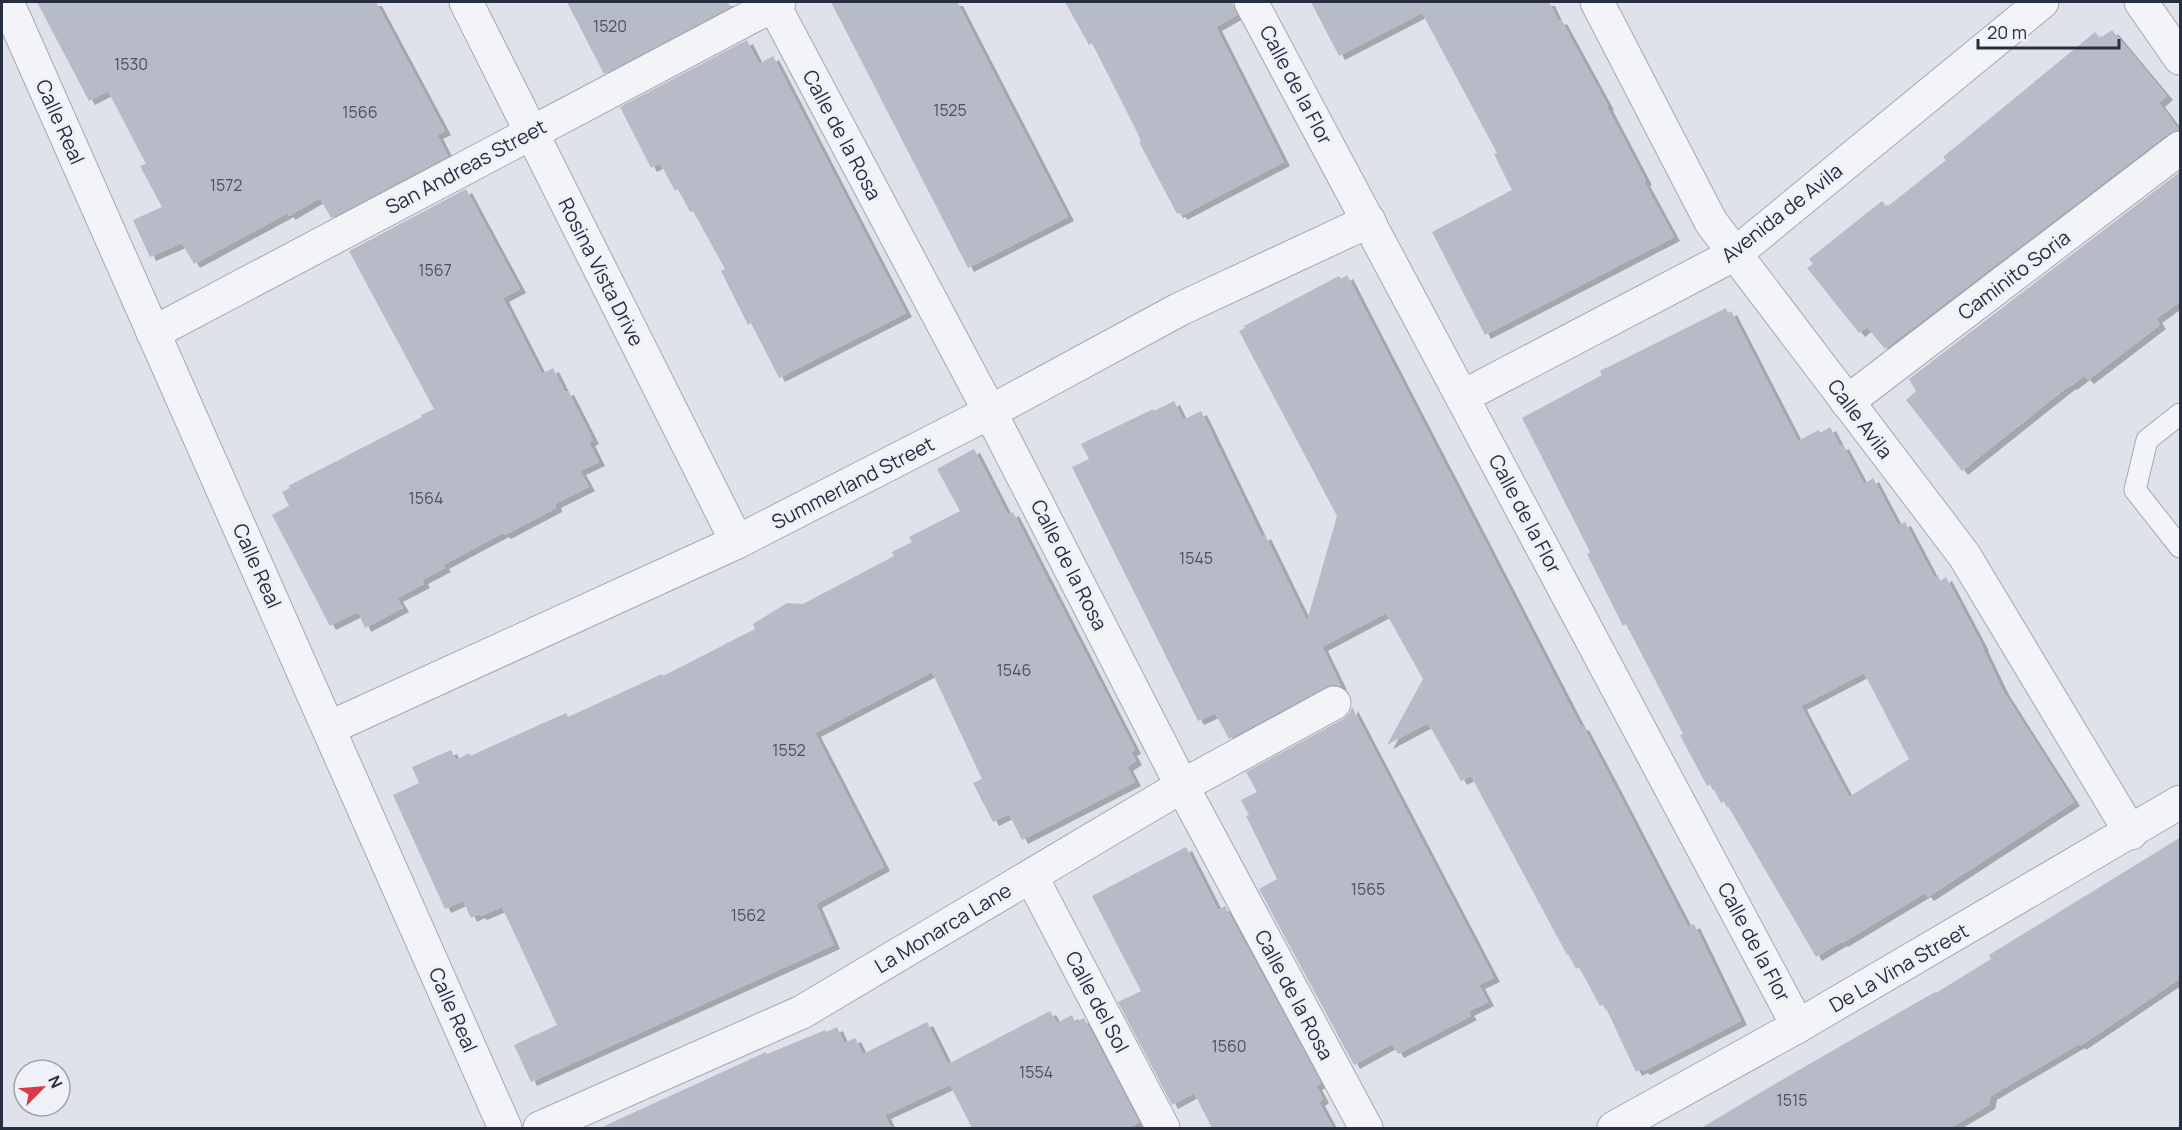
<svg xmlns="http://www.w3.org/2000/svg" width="2182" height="1130" viewBox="0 0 2182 1130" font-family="Manrope,sans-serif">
<defs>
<filter id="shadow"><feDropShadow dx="6" dy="4" stdDeviation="0" flood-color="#0004"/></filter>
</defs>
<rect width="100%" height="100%" fill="#dfe2ea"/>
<!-- building -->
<g fill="#b6bbc7" fill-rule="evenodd" filter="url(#shadow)">
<polygon points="37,2 376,2 445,131 437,135 448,156 331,218 320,198 289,216 288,213 194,264 182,243 150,257 133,220 162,207 140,166 146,164 108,91 89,101"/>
<polygon points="567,2 728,2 730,7 604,74"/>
<polygon points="831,2 957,2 1068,217 968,268"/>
<polygon points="1065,2 1232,2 1237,15 1216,27 1284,162 1181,216 1180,213 1177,214 1139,142 1141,142 1137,132 1092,43 1089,45"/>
<polygon points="1311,2 1549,2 1558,21 1561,20 1608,106 1607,107 1646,181 1644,182 1674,237 1485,335 1432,232 1512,190 1494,154 1497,153 1422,13 1339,56"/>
<polygon points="2112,30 2167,96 2159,103 2179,130 2169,133 1885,349 1867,327 1859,333 1807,268 1813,264 1809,259 1882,201 1887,207 1946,160 1943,157 2095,32 2100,38"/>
<polygon points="747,40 759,64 773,56 906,313 779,378 751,323 748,325 721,271 725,269 693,211 690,212 678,189 675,191 660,163 651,168 620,107"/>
<polygon points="2181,171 2181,301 2156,319 2160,325 2088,380 2084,376 2071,386 2070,385 1962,471 1906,400 1916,391 1909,379"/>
<polygon points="466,189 520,289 503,298 542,374 553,368 565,392 568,391 593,440 589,442 599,462 580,471 589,487 555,504 556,508 505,535 503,533 443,565 445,568 422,580 424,584 397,598 403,608 365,628 358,612 330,626 272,515 289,506 282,492 290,488 288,486 422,417 421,415 434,409 349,251"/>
<polygon points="1347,275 1581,727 1583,726 1610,777 1688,927 1694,924 1741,1021 1644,1071 1642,1069 1636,1072 1604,1004 1600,1006 1579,967 1576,969 1568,954 1567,955 1471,776 1461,781 1428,723 1387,745 1423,679 1386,613 1322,647 1341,686 1334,684 1325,687 1229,739 1215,713 1198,721 1072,467 1089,459 1081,444 1153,409 1154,411 1174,401 1183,420 1201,411 1262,537 1265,535 1307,621 1337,516 1239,331 1245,328 1244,326 1339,276 1341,279"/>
<path d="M 1726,308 L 1728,313 L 1731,311 L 1798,441 L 1819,430 L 1820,433 L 1830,427 L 1840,446 L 1843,445 L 1864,484 L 1873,478 L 1898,525 L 1905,522 L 1934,577 L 1938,575 L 1940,581 L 1946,577 L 1983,647 L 1982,647 L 2003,691 L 2074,802 L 1928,897 L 1925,893 L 1842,943 L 1841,942 L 1816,957 L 1725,801 L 1721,803 L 1711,784 L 1707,786 L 1680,735 L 1683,734 L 1626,624 L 1623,626 L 1587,554 L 1590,552 L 1522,418 L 1602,375 L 1600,371 ZM 1864,673 L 1909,759 L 1849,797 L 1801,706 Z"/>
<polygon points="974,449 1008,515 1013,512 1135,750 1131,752 1136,761 1127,767 1135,782 1022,840 1009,814 993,822 973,783 982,779 932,672 815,733 884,867 816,904 834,945 531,1082 514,1045 557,1025 502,907 481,916 479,914 471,918 463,901 445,909 393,795 419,783 412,767 451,750 456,760 469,753 470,756 566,713 568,717 662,674 663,676 755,629 753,624 787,603 803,604 894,556 892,552 912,542 909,537 960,511 937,469"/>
<polygon points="1352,707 1494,978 1479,985 1488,1002 1468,1012 1471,1016 1398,1054 1392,1044 1354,1065 1259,889 1277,879 1246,816 1249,815 1241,800 1257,792 1246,772 1343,719 1350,713"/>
<polygon points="2181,837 2181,978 2080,1046 2079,1044 1991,1096 1989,1105 1950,1128 1701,1128 1792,1074 1935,992 1936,993 1991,959 1989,955"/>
<polygon points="1186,847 1218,910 1225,906 1321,1083 1316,1086 1323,1099 1319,1102 1333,1128 1212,1128 1194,1093 1172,1105 1118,1002 1141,991 1092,896"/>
<polygon points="1050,1011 1057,1023 1072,1015 1075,1022 1084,1018 1139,1122 1128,1128 972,1128 950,1085 885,1115 891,1128 600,1128 766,1052 767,1054 825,1030 826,1032 837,1027 844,1043 855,1038 863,1054 927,1022 948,1064"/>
</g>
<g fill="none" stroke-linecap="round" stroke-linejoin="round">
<defs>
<polyline id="service" points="2180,414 2147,440 2135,490 2180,547"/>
<g id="minor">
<polyline points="466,2 737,542"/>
<polyline points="772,2 990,412 1182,786 1366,1128"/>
<polyline points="1251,2 1798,1026"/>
<polyline points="1597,2 1711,222 1964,555 2131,833"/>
<polyline points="2141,2 2180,58"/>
<polyline points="8,4 505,1128"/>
<polyline points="153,333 779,2"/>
<polyline points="1462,397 1735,254 2042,2"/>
<polyline points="1847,402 2180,148"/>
<polyline points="329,728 737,542 990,412 1180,309 1369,221"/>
<polyline points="1031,876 1163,1128"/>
<polyline points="540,1128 802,1012 1182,786 1334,703"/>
<polyline points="1614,1128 1798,1026 2180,802"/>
</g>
</defs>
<!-- service casing -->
<use href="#service" stroke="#a4a8b4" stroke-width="23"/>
<!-- minor casing -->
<use href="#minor" stroke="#a4a8b4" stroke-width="35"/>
<!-- service -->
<use href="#service" stroke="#f2f4f7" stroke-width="21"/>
<!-- minor -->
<use href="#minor" stroke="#f2f4f7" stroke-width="33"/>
</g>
<g text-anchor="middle" stroke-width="6" stroke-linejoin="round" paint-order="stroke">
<!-- number labels -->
<g font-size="16" fill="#4a5163">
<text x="610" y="32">1520</text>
<text x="131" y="70">1530</text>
<text x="950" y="116">1525</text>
<text x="360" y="118">1566</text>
<text x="226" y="191">1572</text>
<text x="435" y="276">1567</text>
<text x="426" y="504">1564</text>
<text x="1196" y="564">1545</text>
<text x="1014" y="676">1546</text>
<text x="789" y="756">1552</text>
<text x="1368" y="895">1565</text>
<text x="748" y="921">1562</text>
<text x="1229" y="1052">1560</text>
<text x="1036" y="1078">1554</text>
<text x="1792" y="1106">1515</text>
</g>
<!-- street labels -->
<g font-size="20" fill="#262e42" stroke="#eff1f7">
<text transform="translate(1296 85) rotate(62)" y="7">Calle de la Flor</text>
<text transform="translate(60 122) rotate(66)" y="7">Calle Real</text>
<text transform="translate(842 135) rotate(62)" y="7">Calle de la Rosa</text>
<text transform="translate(466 167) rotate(-28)" y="7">San Andreas Street</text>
<text transform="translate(1782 213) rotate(-38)" y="7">Avenida de Avila</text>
<text transform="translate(601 272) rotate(63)" y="7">Rosina Vista Drive</text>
<text transform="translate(2014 275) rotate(-37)" y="7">Caminito Soria</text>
<text transform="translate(1860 419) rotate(53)" y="7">Calle Avila</text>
<text transform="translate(853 483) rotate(-27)" y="7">Summerland Street</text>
<text transform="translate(1525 514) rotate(62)" y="7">Calle de la Flor</text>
<text transform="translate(1069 565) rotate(63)" y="7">Calle de la Rosa</text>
<text transform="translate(257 566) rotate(66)" y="7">Calle Real</text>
<text transform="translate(943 928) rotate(-31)" y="7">La Monarca Lane</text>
<text transform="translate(1754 942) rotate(62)" y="7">Calle de la Flor</text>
<text transform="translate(1899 968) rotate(-30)" y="7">De La Vina Street</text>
<text transform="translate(1294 995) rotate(62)" y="7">Calle de la Rosa</text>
<text transform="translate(1097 1002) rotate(62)" y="7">Calle del Sol</text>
<text transform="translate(453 1010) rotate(66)" y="7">Calle Real</text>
</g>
</g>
<!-- border -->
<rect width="2182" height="1130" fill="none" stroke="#262e42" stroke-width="6"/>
<!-- north arrow -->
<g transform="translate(42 1088) rotate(65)"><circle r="28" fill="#eff1f7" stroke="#9fa3af" stroke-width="1.5"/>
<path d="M0-4.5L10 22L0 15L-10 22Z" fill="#da3946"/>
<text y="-9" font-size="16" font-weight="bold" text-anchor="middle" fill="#262e42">N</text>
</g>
<!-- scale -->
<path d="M1978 39v9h141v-9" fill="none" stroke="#262e42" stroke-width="3"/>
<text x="1987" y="39" font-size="18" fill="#262e42" stroke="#eff1f7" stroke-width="4.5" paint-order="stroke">20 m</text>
</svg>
